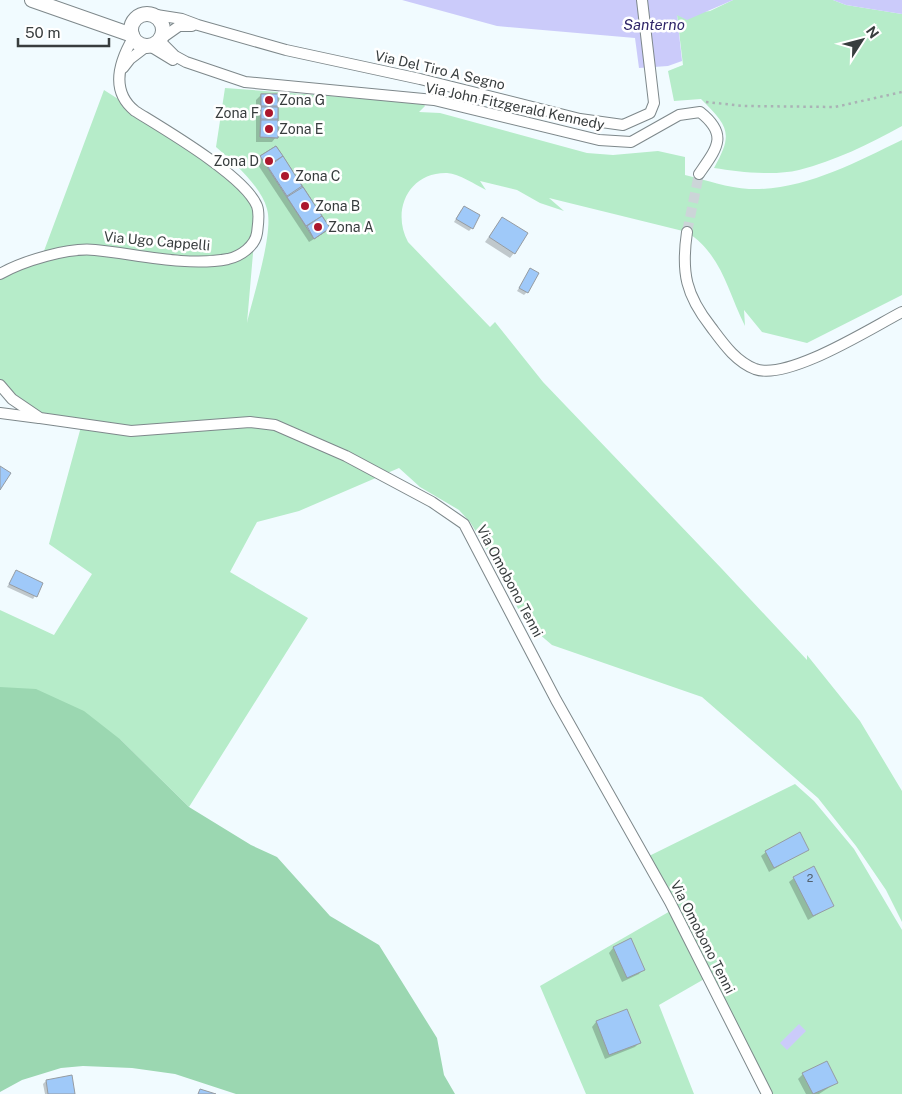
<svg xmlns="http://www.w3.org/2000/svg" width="902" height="1094" viewBox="0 0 902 1094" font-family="'Public Sans',sans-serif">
<rect width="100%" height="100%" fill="#f1fbff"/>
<!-- green -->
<g fill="#b6ecc9">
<path d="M 733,0 L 833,0 L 846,5 L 902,14 L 902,126 C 869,144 835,161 799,170 C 774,176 739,172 714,168 C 734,133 728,126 701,99 L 674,101 L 668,71 L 683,65 L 677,15 L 710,11 Z"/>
<path d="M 225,88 L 423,103 L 425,106 L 419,112 L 440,113 L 587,153 L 613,155 L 658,151 L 685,157 L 685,175 C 706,180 728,188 749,189 C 803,191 854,163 902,140 L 902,295 L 807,343 L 762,332 L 744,310 L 745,326 C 727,290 722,255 687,232 L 549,198 L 564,211 L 540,203 L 517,190 L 480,181 L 486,190 C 474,184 460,174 447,173 C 409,172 391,210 408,242 L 490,327 L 495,322 L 543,382 L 722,569 L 807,660 L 807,655 L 860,721 L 902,791 L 902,922 L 886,890 L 856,846 L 818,798 L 702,697 L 552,645 L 525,622 L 489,553 L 470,522 L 459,510 L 420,487 L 399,468 L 299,511 L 257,522 L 230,572 L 308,618 L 189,807 L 121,740 L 0,690 L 0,610 L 54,635 L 92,574 L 49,544 L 82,423 L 40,418 L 0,383 L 0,274 L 41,259 L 104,90 L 126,104 L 249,194 L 257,207 L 247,323 C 253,296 274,233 267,209 C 261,186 233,162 216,147 Z"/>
<polygon points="795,784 814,801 854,849 902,930 902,1094 762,1094 706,978 659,1005 694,1094 586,1094 540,986 672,910 645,858"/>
</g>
<!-- forest -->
<polygon fill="#9bd7b1" points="0,687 36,689 84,711 121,740 189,807 251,845 277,857 330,916 379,945 437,1038 444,1075 455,1094 236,1094 175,1074 132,1068 83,1066 61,1068 22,1080 0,1092"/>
<!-- water -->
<g fill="#cbcbfa">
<polygon points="402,0 733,0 687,20 677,15 682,61 668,66 639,68 635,38 497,26"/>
<polygon points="833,0 902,0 902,14 846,5"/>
<polygon points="799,1024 806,1031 787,1050 780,1043"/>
</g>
<!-- shadow -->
<g fill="#0003">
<polygon points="261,95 276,137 272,142 256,142 256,100"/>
<polygon points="261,157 329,228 324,233 309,242 256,162"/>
<polygon points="461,210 472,228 469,231 454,222"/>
<polygon points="502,218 514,253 510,258 485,242"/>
<polygon points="530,270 527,292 524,295 517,291"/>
<polygon points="16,572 35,596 33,599 7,587"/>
<polygon points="808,849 769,872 761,856 766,852"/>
<polygon points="794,878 833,905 808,920 789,882"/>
<polygon points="613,948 643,969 639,974 622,982 609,953"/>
<polygon points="627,1010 639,1043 635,1047 605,1059 592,1027 596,1022"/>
<polygon points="803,1074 836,1083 819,1094 806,1094 798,1079"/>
<polygon points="46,1081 74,1094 45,1094 43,1084"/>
</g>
<!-- building -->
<g fill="#9fc9f9" stroke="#969ca2">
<polygon points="261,94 278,94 278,138 260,137"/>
<rect x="261" y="94" width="17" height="12"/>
<rect x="261" y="107" width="17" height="12"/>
<polygon points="261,120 278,120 278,138 260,137"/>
<polygon points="276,146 330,228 314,239 260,156"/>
<polygon points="276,146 283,156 267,166 260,156"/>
<polygon points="283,156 302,186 287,196 268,167"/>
<polygon points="303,187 322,216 306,226 287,197"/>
<polygon points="464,206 480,215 473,229 456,219"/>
<polygon points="322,216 330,228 314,239 307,226"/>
<polygon points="502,217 528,233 515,254 489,237"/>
<polygon points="530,268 539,273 528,293 519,288"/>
<polygon points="0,466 11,473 0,490"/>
<polygon points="16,570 43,583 37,597 9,584"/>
<polygon points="800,832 809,850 774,868 765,851"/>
<polygon points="814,866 834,906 813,916 793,877"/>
<polygon points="631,938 645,970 627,978 613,947"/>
<polygon points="627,1009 641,1043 609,1055 596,1021"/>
<polygon points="827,1061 838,1083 813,1094 802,1073"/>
<polygon points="72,1075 75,1094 48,1094 46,1080"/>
<polygon points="200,1089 216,1094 198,1094"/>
</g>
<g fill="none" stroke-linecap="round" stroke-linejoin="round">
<!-- street-tunnel -->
<polyline stroke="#ccd5d8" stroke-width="10" stroke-dasharray="10 5" stroke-linecap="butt" points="687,232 699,174"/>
<defs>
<g id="street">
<polyline points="150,14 182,19 198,25 286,50 420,79 580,119 623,125 650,113 654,103 642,0"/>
<polyline points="162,38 179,26 192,26"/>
<path d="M 160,41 L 175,56 L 186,62 L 245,82 L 434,100 L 599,140 L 631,142 L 679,115 L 700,112 C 729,135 717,148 699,174"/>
<polyline points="150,46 173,60"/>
<polyline points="123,68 130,59 147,46"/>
<path d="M 687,232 C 681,273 686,295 711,327 C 723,343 735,361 755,369 C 788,381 871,328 902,312"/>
<path d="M 0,274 C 23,261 69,247 95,250 C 136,254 187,267 228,259 C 241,256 255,246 257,233 C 258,225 260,214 257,206 C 245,176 164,129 135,111 C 110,91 119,62 133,38"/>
<polyline points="0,385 12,399 40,418 131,431 250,422 275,425 346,456 432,502 464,524 556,700 670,902 767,1094"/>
<polyline points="0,413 39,418"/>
</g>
<g id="secondary">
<polyline points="32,0 132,35"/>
<circle cx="147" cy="30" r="16"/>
</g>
</defs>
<!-- street casing -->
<use href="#street" stroke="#7e888b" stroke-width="12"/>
<!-- secondary casing -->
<use href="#secondary" stroke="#7e888b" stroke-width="16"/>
<!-- path -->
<polyline stroke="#aab2b5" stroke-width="2.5" stroke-dasharray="2.5 4" stroke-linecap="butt" points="706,102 744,106 835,107 902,92"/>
<!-- street -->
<use href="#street" stroke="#fff" stroke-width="10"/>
<!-- secondary -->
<use href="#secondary" stroke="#fff" stroke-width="14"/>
</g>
<!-- markers -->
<g fill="#ac172c" stroke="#fff" stroke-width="2">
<circle cx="269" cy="100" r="5"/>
<circle cx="269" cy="113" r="5"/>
<circle cx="269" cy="129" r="5"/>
<circle cx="269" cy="161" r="5"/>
<circle cx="285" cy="176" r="5"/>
<circle cx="305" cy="206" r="5"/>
<circle cx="318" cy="227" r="5"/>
</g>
<g text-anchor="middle" stroke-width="5" stroke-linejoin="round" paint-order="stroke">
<!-- number labels -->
<g font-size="11" fill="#52606d">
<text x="810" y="882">2</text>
</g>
<!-- street labels -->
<g font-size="14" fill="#383d3e" stroke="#fff">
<text transform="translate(440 70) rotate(13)" y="5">Via Del Tiro A Segno</text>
<text transform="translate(515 106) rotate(12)" y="5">Via John Fitzgerald Kennedy</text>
<text transform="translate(157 241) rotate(5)" y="5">Via Ugo Cappelli</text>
<text transform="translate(510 581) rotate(62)" y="5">Via Omobono Tenni</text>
<text transform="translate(703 937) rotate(63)" y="5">Via Omobono Tenni</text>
</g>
<!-- poi labels -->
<g font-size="14" fill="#383d3e" stroke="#fff" text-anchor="start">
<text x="279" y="105">Zona G</text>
<text x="259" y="118" text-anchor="end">Zona F</text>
<text x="279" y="134">Zona E</text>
<text x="259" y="166" text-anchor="end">Zona D</text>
<text x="295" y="181">Zona C</text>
<text x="315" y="211">Zona B</text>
<text x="328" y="232">Zona A</text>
</g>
<!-- water labels -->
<g font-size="15" font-style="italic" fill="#302669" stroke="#fff">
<text x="654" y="30">Santerno</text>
</g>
</g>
<!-- north arrow -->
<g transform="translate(862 40) rotate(54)" stroke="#ffffff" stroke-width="4" paint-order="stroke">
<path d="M0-4L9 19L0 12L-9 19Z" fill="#383d3e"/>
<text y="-8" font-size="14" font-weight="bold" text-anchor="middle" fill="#383d3e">N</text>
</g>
<!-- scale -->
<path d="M18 38v8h91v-8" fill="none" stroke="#383d3e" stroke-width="2.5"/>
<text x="25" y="38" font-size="15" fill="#383d3e" stroke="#ffffff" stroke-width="4" paint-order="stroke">50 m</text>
</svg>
